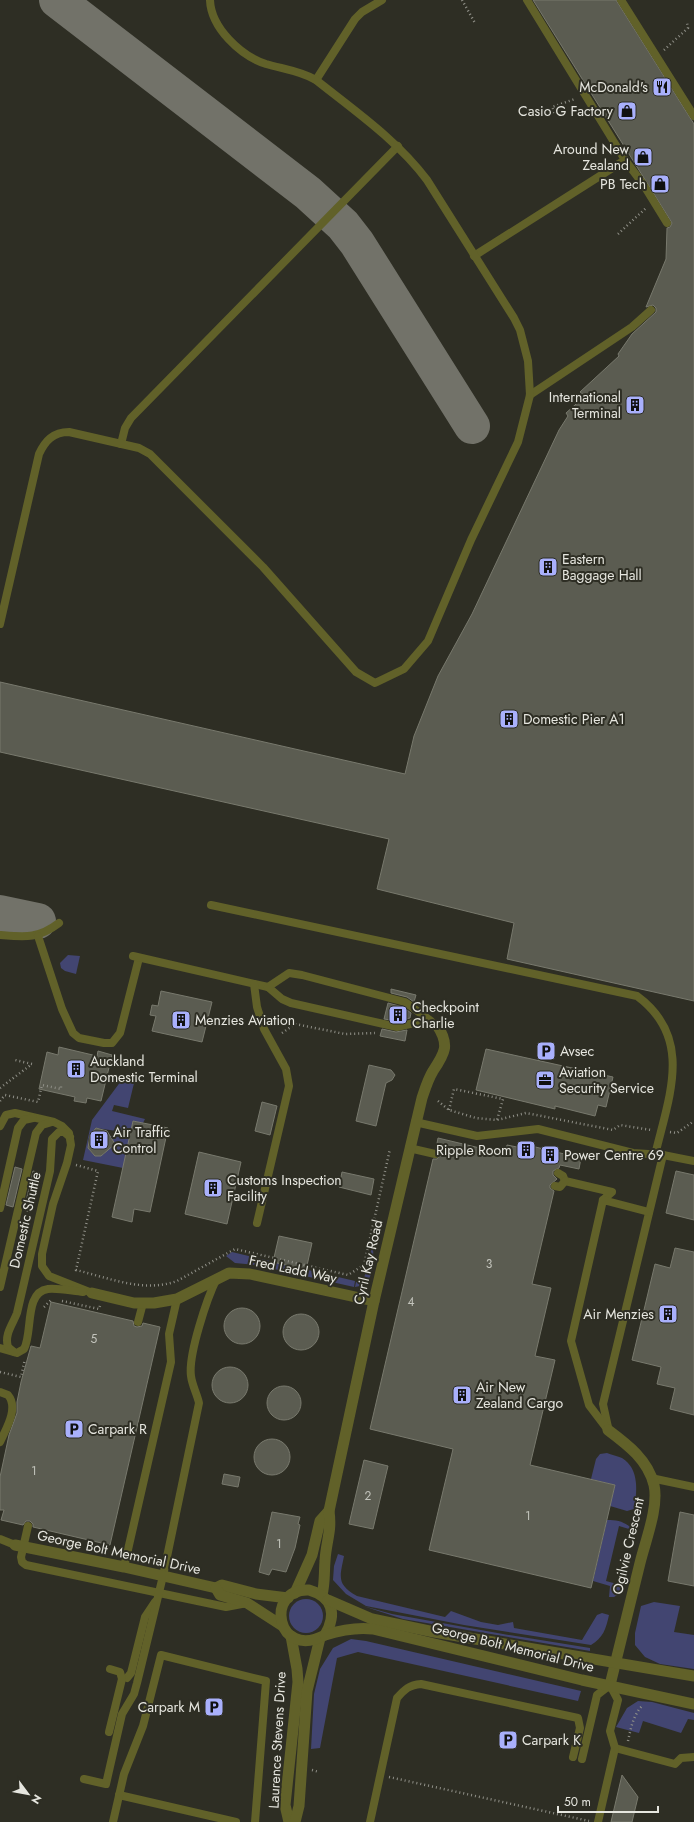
<svg xmlns="http://www.w3.org/2000/svg" width="694" height="1822" viewBox="0 0 694 1822" font-family="Jost,sans-serif">
<rect width="100%" height="100%" fill="#2e2e24"/>
<!-- green -->
<g fill="#424571">
<polygon points="68,955 80,956 76,974 65,971 61,968 60,963"/>
<path d="M 127,1073 L 136,1075 L 128,1108 L 114,1105 L 112,1111 L 145,1119 L 143,1123 L 133,1121 L 130,1133 L 96,1128 C 72,1149 109,1174 110,1136 L 130,1138 L 123,1168 L 83,1160 L 92,1120 Z"/>
<path d="M 373,1243 C 373,1259 377,1284 355,1287 L 356,1282 L 363,1282 Z"/>
<polygon points="232,1252 355,1281 354,1287 256,1265 235,1263 226,1256"/>
<path d="M 607,1453 C 611,1455 618,1456 622,1458 C 640,1469 637,1493 634,1509 L 627,1511 L 610,1506 L 615,1485 L 591,1479 L 596,1459 L 600,1454 Z"/>
<path d="M 607,1520 C 616,1520 623,1521 630,1527 L 629,1529 L 619,1526 L 606,1581 L 617,1584 L 617,1581 L 623,1582 L 619,1594 L 614,1597 L 609,1597 L 610,1586 L 593,1581 Z"/>
<path d="M 338,1554 L 344,1556 C 340,1577 336,1584 357,1596 L 445,1617 L 451,1611 L 481,1622 L 498,1625 L 513,1622 L 514,1628 L 582,1640 L 597,1615 L 602,1613 L 609,1615 C 606,1629 603,1638 591,1645 L 464,1625 L 366,1606 L 346,1594 L 333,1580 L 334,1566 Z"/>
<circle cx="306" cy="1616" r="17"/>
<polygon points="654,1602 680,1606 674,1632 694,1635 694,1669 660,1664 645,1657 635,1645 635,1633 641,1606"/>
<polygon points="363,1606 392,1614 503,1634 590,1648 590,1651 403,1619"/>
<polygon points="351,1639 366,1641 581,1691 578,1701 358,1652 337,1658 320,1748 311,1749 314,1694 320,1669 333,1648"/>
<polygon points="638,1701 652,1702 694,1713 694,1720 688,1719 681,1733 643,1721 639,1733 616,1727 627,1708"/>
</g>
<g fill="none" stroke-linecap="round" stroke-linejoin="round">
<!-- taxiway -->
<g stroke="#727269" stroke-width="36">
<polyline points="57,0 308,193 343,225 357,243 472,426"/>
<polyline points="0,913 38,921"/>
</g>
</g>
<!-- building -->
<g fill="#5b5c51" stroke="#78796d">
<polygon points="533,0 616,0 694,124 694,1001 507,959 514,923 377,889 389,839 0,752 0,682 405,774 414,736 438,676 472,614 559,430 568,416 566,413 585,396 580,392 619,356 618,354 632,334 656,312 656,308 653,305 646,307 666,259 667,228 670,227 672,223"/>
<polygon points="391,989 416,995 414,1002 407,997 391,993"/>
<polygon points="161,991 212,1002 202,1042 152,1031 156,1016 150,1015 152,1005 158,1006"/>
<polygon points="388,1003 403,1007 411,1013 410,1018 397,1021 384,1019"/>
<polygon points="382,1029 396,1032 407,1030 405,1041 380,1036"/>
<polygon points="59,1047 97,1056 98,1051 112,1055 101,1101 87,1098 86,1103 74,1101 75,1097 39,1089 47,1052 58,1055"/>
<polygon points="486,1049 613,1077 606,1107 598,1105 595,1116 555,1106 555,1109 476,1090"/>
<polygon points="369,1065 391,1070 395,1075 392,1080 386,1083 376,1126 356,1121"/>
<polygon points="262,1102 277,1106 270,1135 255,1131"/>
<polygon points="133,1121 168,1128 150,1212 134,1209 132,1222 112,1217"/>
<polygon points="96,1128 107,1131 115,1144 101,1156 95,1156 88,1148 90,1135"/>
<polygon points="438,1138 505,1154 507,1145 522,1148 523,1144 581,1158 579,1169 560,1165 559,1168 553,1171 553,1175 557,1179 550,1185 550,1188 554,1191 532,1284 551,1288 535,1356 555,1360 530,1465 615,1485 591,1588 429,1550 453,1449 370,1429 433,1159 437,1159 440,1155 439,1150 436,1149"/>
<polygon points="199,1152 241,1162 227,1224 185,1214"/>
<polygon points="15,1167 22,1169 13,1207 6,1205"/>
<polygon points="33,1171 40,1173 30,1212 24,1210"/>
<polygon points="676,1171 694,1175 694,1220 666,1213"/>
<polygon points="342,1172 374,1179 371,1195 339,1187"/>
<polygon points="279,1236 312,1243 306,1270 273,1262"/>
<polygon points="675,1248 694,1252 694,1415 670,1409 675,1388 657,1384 661,1367 632,1360 655,1264 670,1268"/>
<polygon points="51,1302 133,1321 134,1326 137,1327 142,1326 143,1323 160,1327 110,1545 33,1527 33,1524 30,1521 26,1521 23,1525 1,1520 4,1510 0,1510 0,1477 9,1435 17,1413 17,1402 21,1382 31,1346 40,1348"/>
<circle cx="242" cy="1326" r="18"/>
<circle cx="301" cy="1332" r="18"/>
<circle cx="230" cy="1385" r="18"/>
<circle cx="284" cy="1403" r="17"/>
<circle cx="272" cy="1457" r="18"/>
<polygon points="364,1460 388,1466 373,1529 349,1524"/>
<polygon points="224,1474 240,1477 238,1487 222,1484"/>
<polygon points="272,1512 300,1517 298,1524 300,1525 295,1548 286,1572 272,1569 269,1575 259,1572"/>
<polygon points="680,1512 694,1515 694,1586 668,1581"/>
<polygon points="622,1775 638,1797 632,1822 611,1822"/>
</g>
<g fill="none" stroke-linecap="round" stroke-linejoin="round">
<!-- path -->
<g stroke="#909088" stroke-width="2.5" stroke-dasharray="1 3" stroke-linecap="butt">
<polyline points="462,0 475,23"/>
<polyline points="664,50 688,28 687,23"/>
<polyline points="554,113 552,107 575,99"/>
<polyline points="618,234 646,208"/>
<polyline points="282,1033 295,1024 345,1034 375,1033"/>
<polyline points="0,1088 32,1064 15,1060"/>
<polyline points="0,1101 5,1095 38,1102 42,1085 61,1089 61,1086"/>
<polyline points="438,1101 449,1110 476,1118 497,1120 526,1113 613,1130 620,1125 651,1130"/>
<polyline points="449,1110 454,1089 503,1099 497,1120"/>
<polyline points="670,1132 677,1133 694,1121"/>
<path d="M 76,1165 L 98,1171 L 76,1270 C 109,1278 144,1293 177,1281 L 235,1249 L 348,1275 L 364,1265 L 390,1149"/>
<polyline points="62,1301 99,1309 100,1306"/>
<polyline points="44,1307 52,1299"/>
<polyline points="0,1372 21,1377 25,1359"/>
<path d="M 628,1741 C 631,1728 633,1715 643,1705"/>
<polyline points="312,1770 319,1772"/>
<polyline points="389,1777 589,1821"/>
</g>
<!-- service -->
<g stroke="#616129" stroke-width="8">
<polyline points="527,0 625,160 643,184 667,223"/>
<polyline points="621,0 694,116"/>
<polyline points="316,80 355,19 362,12 382,0"/>
<polyline points="474,256 625,160"/>
<polyline points="530,395 632,327 651,310"/>
<polyline points="121,444 125,428 131,418 398,146"/>
<path d="M 0,624 L 39,454 C 45,441 53,432 69,432 L 139,448 L 150,454 L 263,567 L 356,672 L 375,683 L 404,669 L 428,641 L 471,540 L 518,442 L 530,395 L 528,361 L 520,330 L 514,318 L 427,180 C 397,140 355,111 316,80 C 301,71 283,69 266,64 C 241,56 211,28 210,0"/>
<path d="M 211,905 L 637,996 C 694,1038 669,1096 655,1155"/>
<path d="M 0,935 C 25,937 38,939 59,923"/>
<polyline points="38,936 62,1009 73,1033 79,1038 104,1043 112,1043 120,1033 139,958"/>
<polyline points="133,956 268,987 282,999 291,1003 397,1027 427,1020"/>
<polyline points="254,984 257,1007 264,1029 286,1069 289,1086 257,1223"/>
<polyline points="268,987 289,973 302,975 405,1002 431,1021"/>
<polyline points="415,1122 477,1136 538,1129 633,1153 663,1155 694,1161"/>
<polyline points="0,1126 6,1115 15,1113 54,1122 62,1126 69,1133 71,1145 67,1163 53,1204 42,1254 42,1266 49,1276 92,1293"/>
<polyline points="409,1148 435,1154"/>
<polyline points="558,1173 563,1176 565,1181 612,1192 603,1200"/>
<polyline points="555,1186 560,1187 565,1181"/>
<polyline points="0,1208 18,1128 24,1120 33,1118"/>
<polyline points="0,1287 36,1133 42,1125 52,1122"/>
<polyline points="138,1322 143,1303"/>
<path d="M 0,1348 L 17,1353 L 24,1349 C 33,1333 24,1292 48,1289 C 59,1288 72,1291 83,1292"/>
<path d="M 14,1352 L 8,1347 C 4,1334 13,1324 17,1313 L 50,1171 L 52,1139 L 59,1132 L 64,1132 L 70,1137"/>
<path d="M 0,1392 L 8,1395 C 19,1408 6,1429 0,1442"/>
<polyline points="608,1427 603,1404 663,1155"/>
<polyline points="608,1430 589,1405 571,1341 603,1200 649,1212"/>
<polyline points="651,1478 694,1487"/>
<polyline points="28,1526 21,1557 22,1562 26,1565 226,1607 247,1603"/>
<polyline points="0,1539 15,1545"/>
<polyline points="124,1567 171,1362 169,1334 177,1299"/>
<polyline points="127,1678 131,1673 145,1617 155,1602"/>
<polyline points="109,1732 122,1679 120,1672 110,1669"/>
<polyline points="615,1748 675,1764 681,1758 694,1757"/>
<polyline points="582,1759 597,1695 610,1685 618,1700 610,1731 615,1748 598,1822"/>
<path d="M 84,1779 L 106,1784 L 122,1714 L 134,1694 L 137,1683 L 163,1576 L 199,1403 C 197,1394 192,1385 191,1376 C 188,1355 207,1298 217,1278"/>
<polyline points="119,1795 236,1822"/>
<polyline points="113,1822 124,1774 143,1726 161,1655 266,1681 255,1822"/>
<path d="M 370,1822 L 397,1698 C 405,1689 409,1685 421,1684 L 578,1718 L 580,1728 L 573,1757"/>
</g>
<!-- minor -->
<g stroke="#616129" stroke-width="11">
<polyline points="92,1293 134,1303 154,1303 177,1299 229,1273 250,1274 374,1301"/>
<path d="M 608,1430 C 628,1445 648,1460 654,1485 C 659,1507 645,1542 640,1563 C 630,1604 620,1644 610,1685"/>
<polyline points="295,1593 312,1555 320,1521 329,1511"/>
<path d="M 322,1595 C 325,1583 324,1573 325,1561 C 326,1541 332,1532 329,1511 L 374,1301 L 422,1098 C 425,1089 428,1079 433,1071 C 445,1053 450,1045 437,1025"/>
<polyline points="289,1822 285,1805 298,1682 297,1669 291,1636"/>
<polyline points="295,1822 299,1806 307,1691 320,1638"/>
</g>
<!-- tertiary -->
<g stroke="#616129" stroke-width="11">
<polyline points="15,1545 124,1567 216,1588 222,1585 256,1594 288,1598"/>
<polyline points="216,1588 220,1595 247,1603 281,1625"/>
<path d="M 309,1590 C 333,1597 337,1614 325,1635 C 276,1661 264,1588 309,1590 Z"/>
<polyline points="328,1600 372,1619 434,1632 694,1676"/>
<path d="M 325,1635 C 341,1630 357,1627 373,1629 L 582,1680 L 694,1704"/>
</g>
</g>
<!-- icons -->
<defs>
<symbol id="restaurant-square" viewBox="-11 -11 22 22"><rect x="-9" y="-9" width="18" height="18" rx="4" fill="#a9b0fc" stroke="#2e2e24"/><path d="M-5-6h1v4h1v-4h1v4h1v-4h1v5L-1.5 .5V6h-2V.5L-5-1ZM5-6V6H3V1.5H1.5Q1.5-4 5-6Z" fill="#111"/></symbol>
<symbol id="shop-square" viewBox="-11 -11 22 22"><rect x="-9" y="-9" width="18" height="18" rx="4" fill="#a9b0fc" stroke="#2e2e24"/><path d="M-5-2.5h2.3a2.7 3.5 0 0 1 5.4 0H5L5.5 6h-11ZM-1.5-2.5h3a1.5 2.3 0 0 0-3 0Z" fill="#111"/></symbol>
<symbol id="building-square" viewBox="-11 -11 22 22"><rect x="-9" y="-9" width="18" height="18" rx="4" fill="#a9b0fc" stroke="#2e2e24"/><path d="M-4-6H4V6H1V3H-1V6H-4ZM-2.5-4.3h1.7v1.8h-1.7ZM.8-4.3h1.7v1.8H.8ZM-2.5-1h1.7V.8h-1.7ZM.8-1h1.7V.8H.8Z" fill="#111"/></symbol>
<symbol id="parking-square" viewBox="-11 -11 22 22"><rect x="-9" y="-9" width="18" height="18" rx="4" fill="#a9b0fc" stroke="#2e2e24"/><path d="M-3.5-5.5H1a3.5 3.5 0 0 1 0 7H-1V5.5H-3.5ZM-1-3.4V-.6H.8a1.4 1.4 0 0 0 0-2.8Z" fill="#111"/></symbol>
<symbol id="office-square" viewBox="-11 -11 22 22"><rect x="-9" y="-9" width="18" height="18" rx="4" fill="#a9b0fc" stroke="#2e2e24"/><path d="M-6-3h4V-5.5h4V-3h4V5H-6ZM-1-4.5V-3h2v-1.5ZM-6 0V1H6V0Z" fill="#111"/></symbol>
</defs>
<g fill-rule="evenodd">
<use href="#restaurant-square" x="651" y="76" width="22" height="22"/>
<use href="#shop-square" x="616" y="100" width="22" height="22"/>
<use href="#shop-square" x="632" y="146" width="22" height="22"/>
<use href="#shop-square" x="649" y="173" width="22" height="22"/>
<use href="#building-square" x="624" y="394" width="22" height="22"/>
<use href="#building-square" x="537" y="556" width="22" height="22"/>
<use href="#building-square" x="498" y="708" width="22" height="22"/>
<use href="#building-square" x="387" y="1004" width="22" height="22"/>
<use href="#building-square" x="170" y="1009" width="22" height="22"/>
<use href="#parking-square" x="535" y="1040" width="22" height="22"/>
<use href="#building-square" x="65" y="1058" width="22" height="22"/>
<use href="#office-square" x="534" y="1069" width="22" height="22"/>
<use href="#building-square" x="88" y="1129" width="22" height="22"/>
<use href="#building-square" x="515" y="1139" width="22" height="22"/>
<use href="#building-square" x="539" y="1144" width="22" height="22"/>
<use href="#building-square" x="202" y="1177" width="22" height="22"/>
<use href="#building-square" x="657" y="1303" width="22" height="22"/>
<use href="#building-square" x="451" y="1384" width="22" height="22"/>
<use href="#parking-square" x="63" y="1418" width="22" height="22"/>
<use href="#parking-square" x="203" y="1696" width="22" height="22"/>
<use href="#parking-square" x="497" y="1729" width="22" height="22"/>
</g>
<g text-anchor="middle" stroke-width="4" stroke-linejoin="round" paint-order="stroke">
<!-- number labels -->
<g font-size="12" fill="#c3c4bc">
<text x="489" y="1268">3</text>
<text x="411" y="1306">4</text>
<text x="94" y="1343">5</text>
<text x="34" y="1475">1</text>
<text x="368" y="1500">2</text>
<text x="528" y="1520">1</text>
<text x="279" y="1548">1</text>
</g>
<!-- poi labels -->
<g font-size="14" fill="#e6e6df" stroke="#2e2e24" text-anchor="start">
<text x="648" y="92" text-anchor="end">McDonald's</text>
<text x="613" y="116" text-anchor="end">Casio G Factory</text>
<text x="629" y="154" text-anchor="end">Around New<tspan x="629" dy="16">Zealand</tspan></text>
<text x="646" y="189" text-anchor="end">PB Tech</text>
<text x="621" y="402" text-anchor="end">International<tspan x="621" dy="16">Terminal</tspan></text>
<text x="562" y="564">Eastern<tspan x="562" dy="16">Baggage Hall</tspan></text>
<text x="523" y="724">Domestic Pier A1</text>
<text x="412" y="1012">Checkpoint<tspan x="412" dy="16">Charlie</tspan></text>
<text x="195" y="1025">Menzies Aviation</text>
<text x="560" y="1056">Avsec</text>
<text x="90" y="1066">Auckland<tspan x="90" dy="16">Domestic Terminal</tspan></text>
<text x="559" y="1077">Aviation<tspan x="559" dy="16">Security Service</tspan></text>
<text x="113" y="1137">Air Traffic<tspan x="113" dy="16">Control</tspan></text>
<text x="512" y="1155" text-anchor="end">Ripple Room</text>
<text x="564" y="1160">Power Centre 69</text>
<text x="227" y="1185">Customs Inspection<tspan x="227" dy="16">Facility</tspan></text>
<text x="654" y="1319" text-anchor="end">Air Menzies</text>
<text x="476" y="1392">Air New<tspan x="476" dy="16">Zealand Cargo</tspan></text>
<text x="88" y="1434">Carpark R</text>
<text x="200" y="1712" text-anchor="end">Carpark M</text>
<text x="522" y="1745">Carpark K</text>
</g>
<!-- street labels -->
<g font-size="14" fill="#e6e6df" stroke="#2e2e24">
<text transform="translate(25 1220) rotate(-77)" y="5">Domestic Shuttle</text>
<text transform="translate(368 1262) rotate(-77)" y="5">Cyril Kay Road</text>
<text transform="translate(293 1269) rotate(12)" y="5">Fred Ladd Way</text>
<text transform="translate(628 1546) rotate(-77)" y="5">Ogilvie Crescent</text>
<text transform="translate(119 1552) rotate(12)" y="5">George Bolt Memorial Drive</text>
<text transform="translate(513 1647) rotate(14)" y="5">George Bolt Memorial Drive</text>
<text transform="translate(277 1740) rotate(-87)" y="5">Laurence Stevens Drive</text>
</g>
</g>
<!-- north arrow -->
<g transform="translate(28 1794) rotate(122)" stroke="#2e2e24" stroke-width="3" paint-order="stroke">
<path d="M0-3L7 15L0 10L-7 15Z" fill="#e6e6df"/>
<text y="-6" font-size="11" font-weight="bold" text-anchor="middle" fill="#e6e6df">N</text>
</g>
<!-- scale -->
<path d="M558 1806v6h100v-6" fill="none" stroke="#e6e6df" stroke-width="2"/>
<text x="564" y="1806" font-size="12" fill="#e6e6df" stroke="#2e2e24" stroke-width="3" paint-order="stroke">50 m</text>
</svg>
